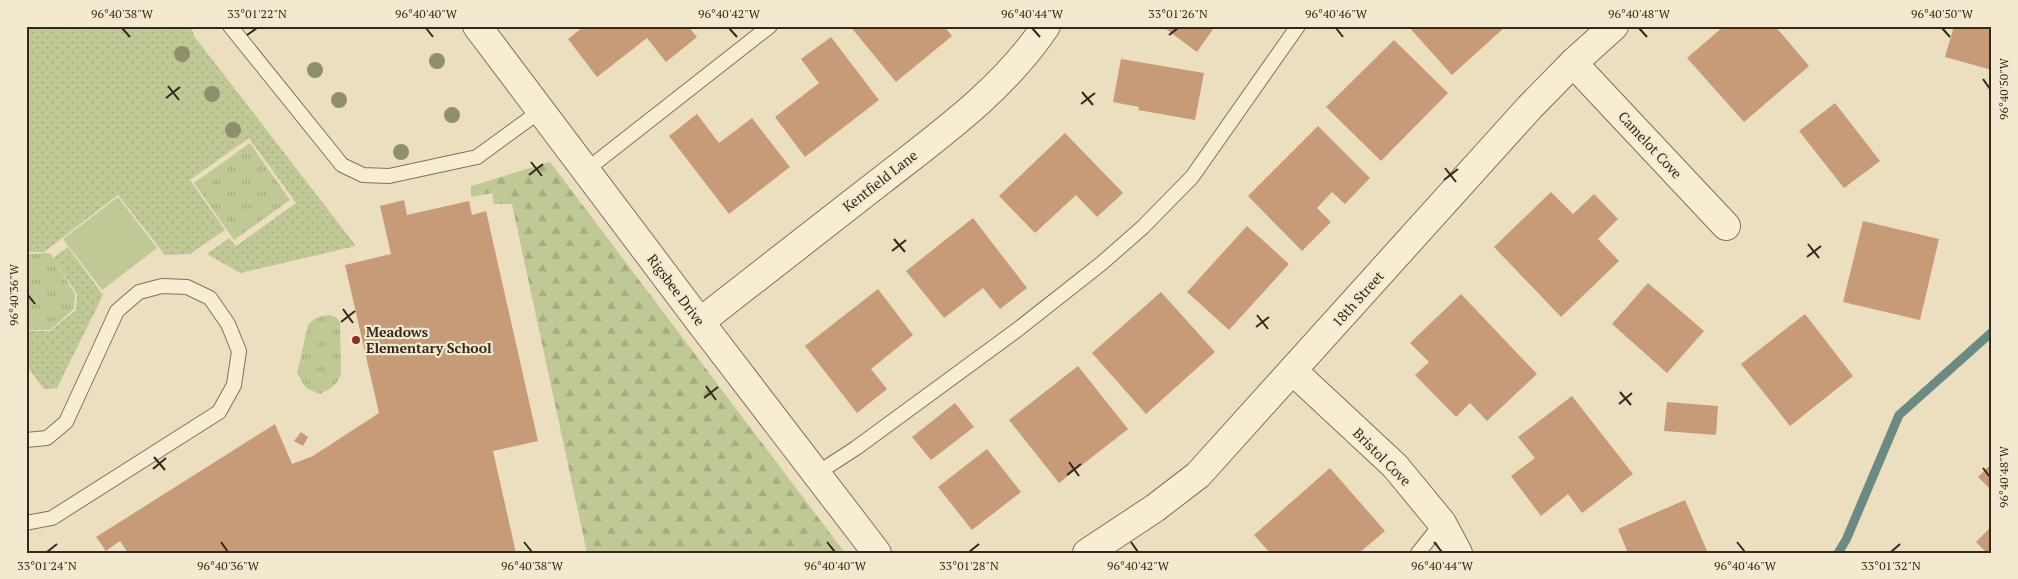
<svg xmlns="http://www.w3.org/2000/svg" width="2018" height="579" viewBox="0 0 2018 579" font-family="'PT Serif',serif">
<defs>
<pattern id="grass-dots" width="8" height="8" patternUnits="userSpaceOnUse" patternTransform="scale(1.25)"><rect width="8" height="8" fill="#c0c895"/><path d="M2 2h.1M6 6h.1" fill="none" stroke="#a5ac80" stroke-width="1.8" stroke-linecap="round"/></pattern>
<pattern id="forest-firs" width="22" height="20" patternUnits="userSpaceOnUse" patternTransform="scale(1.25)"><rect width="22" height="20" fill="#c0c895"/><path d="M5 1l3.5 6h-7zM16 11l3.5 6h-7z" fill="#a5ac80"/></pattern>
<pattern id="park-tufts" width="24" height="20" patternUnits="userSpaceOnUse" patternTransform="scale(1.25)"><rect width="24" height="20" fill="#c0c895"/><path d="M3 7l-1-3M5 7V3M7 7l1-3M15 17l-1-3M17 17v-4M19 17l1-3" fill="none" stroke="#a5ac80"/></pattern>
</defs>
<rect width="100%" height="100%" fill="#ebdfc0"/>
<!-- grass -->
<g fill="url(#grass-dots)">
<polygon points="26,26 191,26 194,36 356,246 240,273 207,254 229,238 236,246 296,203 249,138 190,180 225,230 190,254 165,255 118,195 44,252 26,252"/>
<polygon points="68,247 103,295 57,388 44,389 26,365 26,331 50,331 76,310 77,294 53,258"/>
</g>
<!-- forest -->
<polygon fill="url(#forest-firs)" points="550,162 845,553 587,553 512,204 494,204 492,193 471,197 471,186"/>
<!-- park -->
<g fill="url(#park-tufts)">
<polygon points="250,143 290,200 234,240 194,183"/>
<polygon points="50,253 75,294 74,309 50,330 26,330 26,254"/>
<path d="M 330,315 L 337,318 L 340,323 L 341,373 C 338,384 331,389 320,394 L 306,388 L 297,373 L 308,325 C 314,317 321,316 330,315 Z"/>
</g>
<!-- garden -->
<polygon fill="#c0c895" points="118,197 157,248 102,290 63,239"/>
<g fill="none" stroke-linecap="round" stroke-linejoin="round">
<!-- stream -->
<polyline stroke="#6b8a83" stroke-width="9" points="1838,553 1846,540 1899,415 1992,332"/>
</g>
<!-- building -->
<g fill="#c79b78">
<polygon points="584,26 688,26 697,37 666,62 647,38 597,77 568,39"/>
<polygon points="850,26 944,26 952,36 896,82"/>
<polygon points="1162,26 1215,26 1197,52"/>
<polygon points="1408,26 1506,26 1452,75"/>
<polygon points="1724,26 1775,26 1809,66 1744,122 1687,58"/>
<polygon points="1954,26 1992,26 1992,70 1945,57"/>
<polygon points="831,37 879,100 805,157 775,117 819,83 801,59"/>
<polygon points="1394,40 1448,93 1381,161 1326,107"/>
<polygon points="1121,59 1204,73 1195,120 1138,110 1139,107 1113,102"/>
<polygon points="1835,103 1880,161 1844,188 1799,131"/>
<polygon points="697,114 719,143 752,118 790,167 729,214 669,136"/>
<polygon points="1318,126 1370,178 1345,204 1332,192 1317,208 1331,222 1302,251 1248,196"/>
<polygon points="1065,133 1123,193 1097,217 1076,195 1035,233 999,196"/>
<polygon points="1551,192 1573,214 1594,194 1618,219 1598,239 1619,261 1561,317 1494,247"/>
<polygon points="404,200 407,215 469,201 472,215 486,211 538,441 493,451 516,553 128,553 120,541 106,551 96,537 275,424 292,464 313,456 379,413 345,265 391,254 380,206"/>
<polygon points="973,218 1027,288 1000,309 983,288 944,318 906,271"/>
<polygon points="1863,221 1939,239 1920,320 1843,302"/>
<polygon points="1247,226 1289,264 1229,330 1187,292"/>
<polygon points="1648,283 1704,331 1667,373 1612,324"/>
<polygon points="878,289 913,335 871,369 887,389 857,413 805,346"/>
<polygon points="1161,292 1215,352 1146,414 1092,353"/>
<polygon points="1461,294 1537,374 1487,421 1470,403 1456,417 1415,375 1429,362 1410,343"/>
<polygon points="1805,314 1853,376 1790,426 1741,364"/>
<polygon points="1078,366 1128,429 1059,483 1009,420"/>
<polygon points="1572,396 1633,474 1582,513 1568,494 1541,516 1511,476 1535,458 1518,437"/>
<polygon points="1667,402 1718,406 1716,435 1664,431"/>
<polygon points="955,403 974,427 931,460 912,437"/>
<polygon points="301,432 308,437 303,446 294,441"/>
<polygon points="987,449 1021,492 972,530 938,487"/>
<polygon points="1992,463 1992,491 1978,477"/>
<polygon points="1330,468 1385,531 1359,553 1270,553 1254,535"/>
<polygon points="1685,500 1708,553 1628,553 1618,529"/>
<polygon points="1992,526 1992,553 1987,553 1976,542"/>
</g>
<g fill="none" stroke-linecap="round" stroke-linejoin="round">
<defs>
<g id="service">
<polyline points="230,26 342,165 363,175 389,176 477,157 540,111"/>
<polyline points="585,171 770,26"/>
<polyline points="26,440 47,438 66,422 117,311 139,292 162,286 187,287 210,298 228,324 239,351 234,385 219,412 52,518 26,523"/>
<polyline points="816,474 856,448 1017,330 1102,263 1143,227 1192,177 1298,26"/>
<polyline points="1418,553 1442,523"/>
</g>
<g id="minor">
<polyline points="1573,63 1726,226"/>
<path d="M 700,322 C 760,275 821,228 882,180 C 941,134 1004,89 1046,26"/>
<polyline points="1293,371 1395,466 1442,523 1458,553"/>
</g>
<g id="tertiary">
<polyline points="477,26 700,322 877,553"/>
<polyline points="1087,553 1155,508 1198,475 1529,108 1573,63 1614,26"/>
</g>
</defs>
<!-- service casing -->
<use href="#service" stroke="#837159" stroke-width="16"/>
<!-- minor casing -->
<use href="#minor" stroke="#837159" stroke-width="30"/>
<!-- tertiary casing -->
<use href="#tertiary" stroke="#837159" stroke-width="30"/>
<!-- service -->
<use href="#service" stroke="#f6edd3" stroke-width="14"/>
<!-- minor -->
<use href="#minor" stroke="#f6edd3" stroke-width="28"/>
<!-- tertiary -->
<use href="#tertiary" stroke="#f6edd3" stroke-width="28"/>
</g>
<!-- trees -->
<g fill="#8f8f6b">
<circle cx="182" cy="54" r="8"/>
<circle cx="437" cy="61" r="8"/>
<circle cx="315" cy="70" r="8"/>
<circle cx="212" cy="94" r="8"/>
<circle cx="339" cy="100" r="8"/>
<circle cx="452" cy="115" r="8"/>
<circle cx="233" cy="130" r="8"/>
<circle cx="401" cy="152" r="8"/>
</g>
<!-- ticks -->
<path fill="none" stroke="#33281d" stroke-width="2" d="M 122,28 L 130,37M 426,28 L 433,37M 729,28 L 737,37M 1032,28 L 1040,37M 1336,28 L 1343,37M 1639,28 L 1647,37M 1942,28 L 1950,37M 247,35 L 257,28M 1169,35 L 1178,28M 1983,79 L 1990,89M 168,86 L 179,100M 1082,92 L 1093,105M 166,98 L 180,87M 1081,104 L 1095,93M 531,162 L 542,176M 1445,168 L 1456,182M 529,175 L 543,164M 1444,180 L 1458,169M 894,239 L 905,252M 1808,244 L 1819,258M 892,251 L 906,240M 1807,257 L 1821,246M 28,295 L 35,304M 343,309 L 353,323M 1257,315 L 1268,329M 341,322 L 355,311M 1256,327 L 1269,317M 706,386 L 716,400M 1620,392 L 1631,405M 704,398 L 718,387M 1619,404 L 1632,393M 154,457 L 165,470M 1069,462 L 1079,476M 1983,468 L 1990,477M 153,469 L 166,458M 1067,475 L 1081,464M 221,542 L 228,552M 524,542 L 532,552M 827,542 L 835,552M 1131,542 L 1138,552M 1434,542 L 1442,552M 1737,542 L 1745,552M 47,552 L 57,544M 969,552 L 979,544M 1891,552 L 1900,544"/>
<!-- markers -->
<circle fill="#8e2f2d" stroke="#f3e9cf" stroke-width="2" cx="356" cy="340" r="5"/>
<g text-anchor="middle" stroke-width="4.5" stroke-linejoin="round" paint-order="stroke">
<!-- street labels -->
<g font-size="14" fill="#33281d" stroke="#f3e9cf">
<text transform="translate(1650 145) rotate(47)" y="5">Camelot Cove</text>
<text transform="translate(880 181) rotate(-38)" y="5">Kentfield Lane</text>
<text transform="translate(676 290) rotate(53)" y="5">Rigsbee Drive</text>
<text transform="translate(1358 299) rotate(-48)" y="5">18th Street</text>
<text transform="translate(1382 457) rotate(45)" y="5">Bristol Cove</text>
</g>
<!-- poi labels -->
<g font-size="14" font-weight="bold" fill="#33281d" stroke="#f3e9cf" text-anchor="start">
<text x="366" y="337">Meadows<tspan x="366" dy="16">Elementary School</tspan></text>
</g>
</g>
<!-- border -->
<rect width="2018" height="579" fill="none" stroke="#f3e9cf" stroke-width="55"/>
<rect x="28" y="28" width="1962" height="524" fill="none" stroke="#33281d" stroke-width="2"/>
<g font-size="12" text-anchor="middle" fill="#33281d">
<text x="122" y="18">96°40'38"W</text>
<text x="257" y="18">33°01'22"N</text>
<text x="426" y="18">96°40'40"W</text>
<text x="729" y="18">96°40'42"W</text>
<text x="1032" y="18">96°40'44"W</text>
<text x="1178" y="18">33°01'26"N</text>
<text x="1336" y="18">96°40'46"W</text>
<text x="1639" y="18">96°40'48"W</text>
<text x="1942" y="18">96°40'50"W</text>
<text transform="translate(2004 89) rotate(-90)" y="4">96°40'50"W</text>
<text transform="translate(14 295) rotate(-90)" y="4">96°40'36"W</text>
<text transform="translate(2004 477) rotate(-90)" y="4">96°40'48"W</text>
<text x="47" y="570">33°01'24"N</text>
<text x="228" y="570">96°40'36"W</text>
<text x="532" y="570">96°40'38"W</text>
<text x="835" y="570">96°40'40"W</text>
<text x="969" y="570">33°01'28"N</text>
<text x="1138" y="570">96°40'42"W</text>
<text x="1442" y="570">96°40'44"W</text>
<text x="1745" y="570">96°40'46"W</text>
<text x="1891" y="570">33°01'32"N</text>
</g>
</svg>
